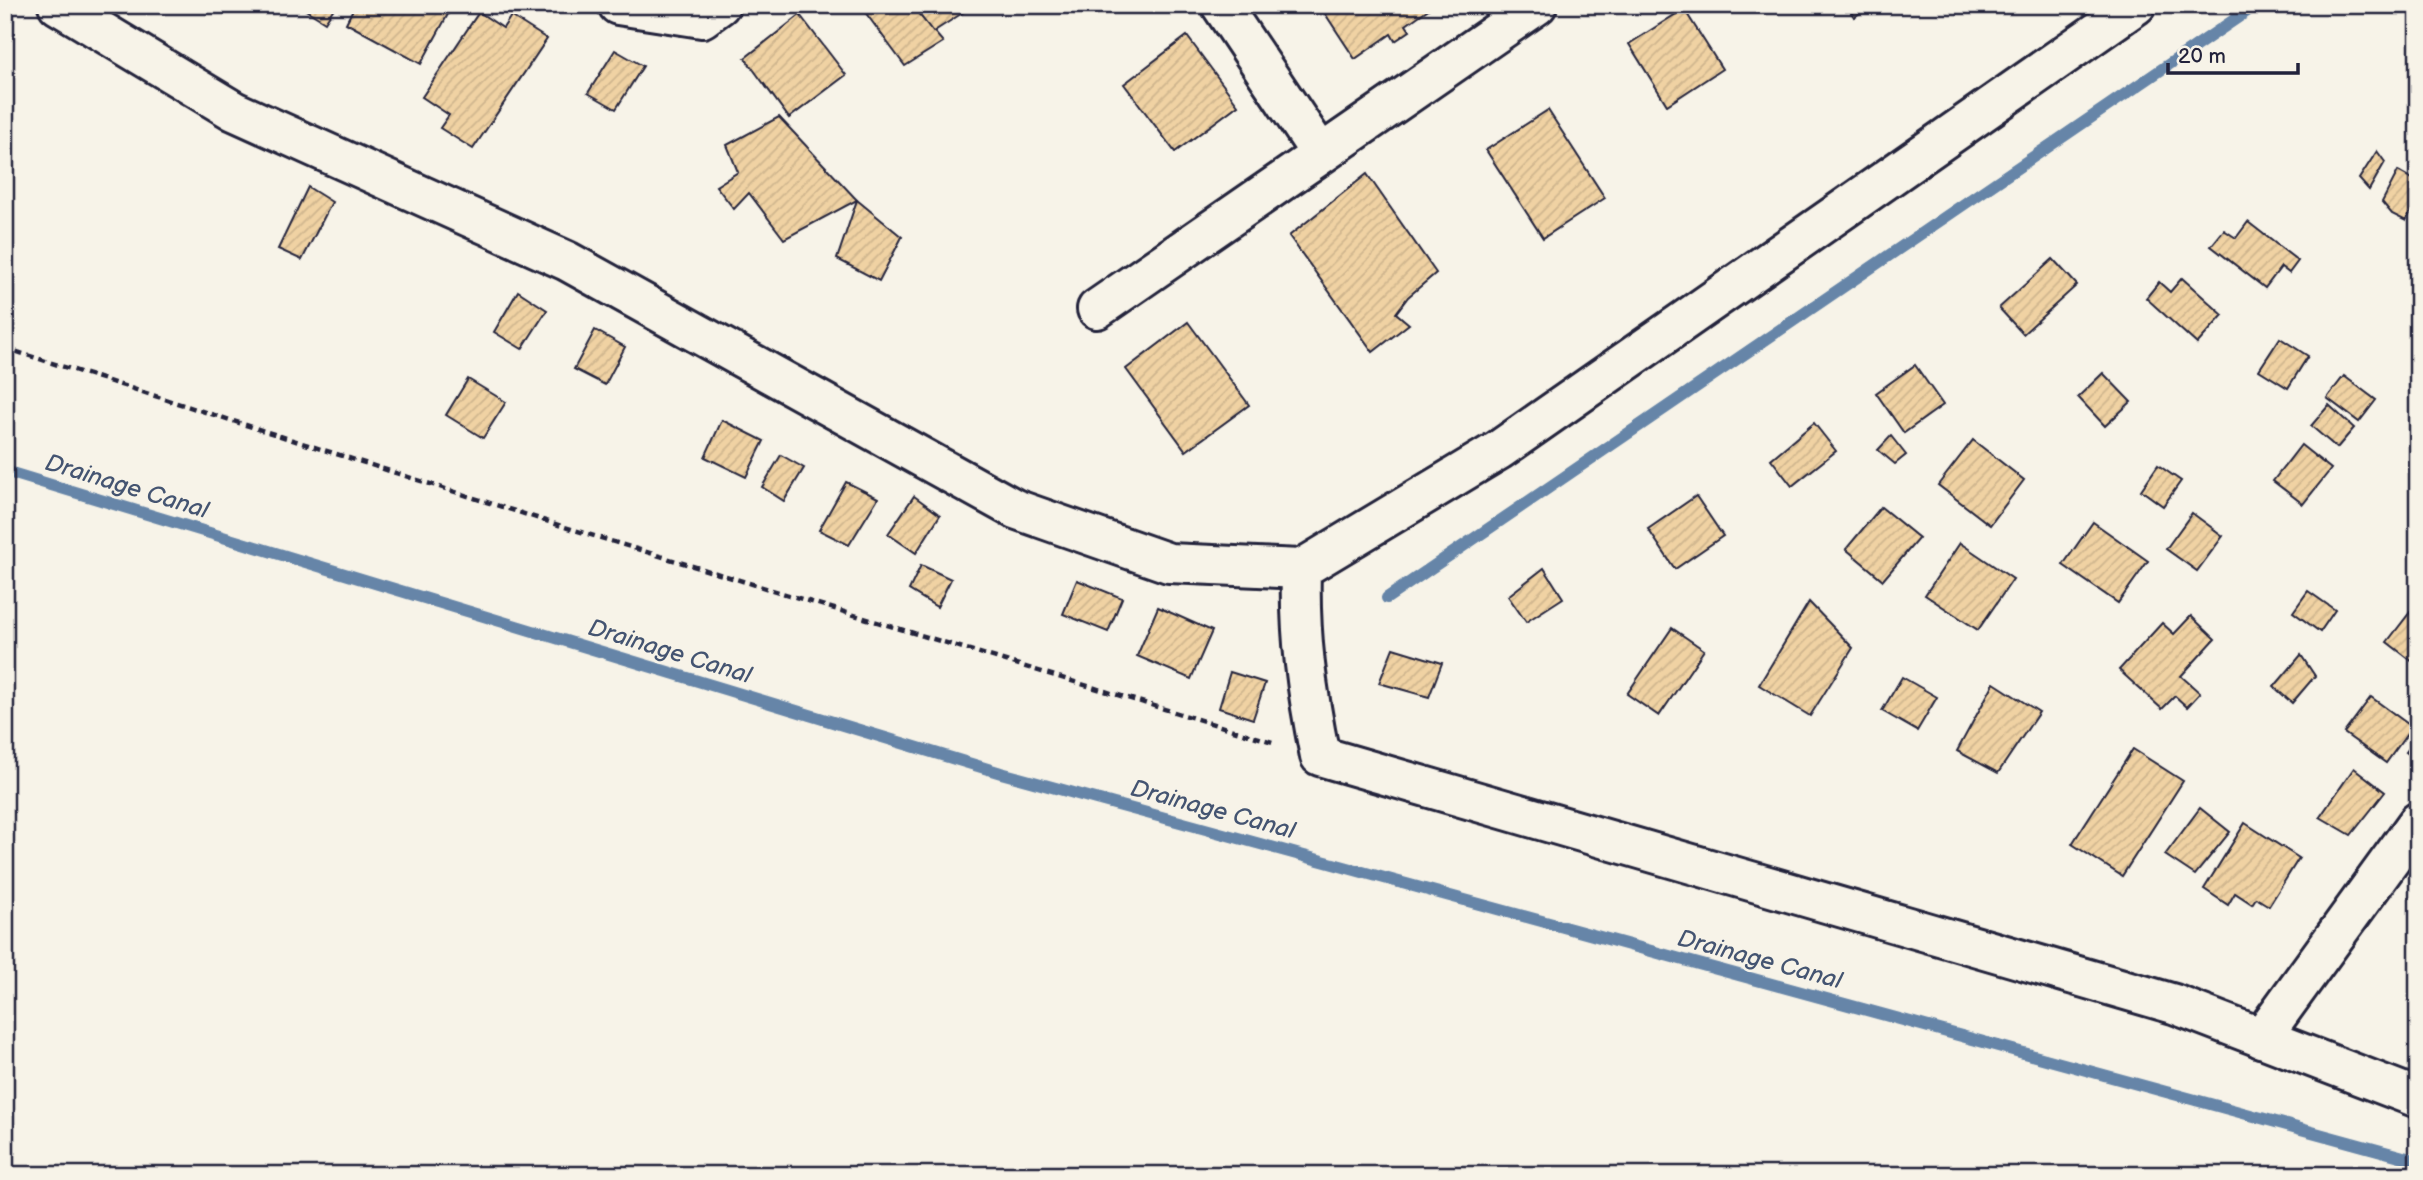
<svg xmlns="http://www.w3.org/2000/svg" width="2423" height="1180" viewBox="0 0 2423 1180" font-family="'Balsamiq Sans',sans-serif">
<defs>
<pattern id="building-hatch" width="6" height="6" patternUnits="userSpaceOnUse" patternTransform="scale(1.75)"><rect width="6" height="6" fill="#f0d2a3"/><path d="M-1 1l2-2M0 6l6-6M5 7l2-2" fill="none" stroke="#ceb48d"/></pattern>
</defs>
<rect width="100%" height="100%" fill="#f7f3e8"/>
<filter id="ink" filterUnits="userSpaceOnUse"><feTurbulence type="fractalNoise" baseFrequency=".0143" numOctaves="2"/><feDisplacementMap in="SourceGraphic" scale="14" xChannelSelector="R" yChannelSelector="G"/><feConvolveMatrix kernelMatrix="1 2 1 2 8 2 1 2 1" color-interpolation-filters="sRGB"/></filter>
<g filter="url(#ink)">
<g fill="none" stroke-linecap="round" stroke-linejoin="round">
<!-- stream -->
<g stroke="#6685a8" stroke-width="12">
<polyline points="5,471 1001,773 2418,1161"/>
<polyline points="1387,598 2256,5"/>
</g>
</g>
<!-- building -->
<g fill="url(#building-hatch)" stroke="#22223b" stroke-width="2">
<polygon points="298,5 336,5 325,22"/>
<polygon points="355,5 453,5 421,64 346,23"/>
<polygon points="866,5 911,5 943,42 905,66 862,8"/>
<polygon points="912,5 964,5 967,10 933,32"/>
<polygon points="1434,5 1406,25 1410,31 1395,41 1391,34 1355,59 1320,6"/>
<polygon points="1847,5 1872,5 1854,17"/>
<polygon points="1684,9 1722,69 1667,105 1629,44"/>
<polygon points="479,12 503,28 511,16 547,39 473,149 440,128 449,115 422,97"/>
<polygon points="800,15 846,75 789,118 745,58"/>
<polygon points="1187,36 1238,105 1175,152 1124,84"/>
<polygon points="615,50 643,66 616,109 588,93"/>
<polygon points="1548,110 1605,198 1543,238 1486,150"/>
<polygon points="779,117 857,200 784,239 749,193 734,209 716,186 738,172 727,145"/>
<polygon points="2377,151 2385,162 2369,190 2359,179"/>
<polygon points="2398,171 2418,182 2418,198 2406,221 2392,214 2382,202"/>
<polygon points="1367,174 1436,273 1408,297 1396,313 1409,324 1373,352 1289,236"/>
<polygon points="308,187 332,202 302,260 278,249"/>
<polygon points="857,200 902,237 879,281 837,259"/>
<polygon points="2248,222 2298,261 2289,273 2281,267 2265,288 2211,246 2224,230 2236,238"/>
<polygon points="2053,259 2077,285 2023,334 1999,308"/>
<polygon points="2182,278 2223,315 2197,344 2146,298 2159,282 2170,292"/>
<polygon points="518,291 547,310 522,349 494,332"/>
<polygon points="1188,322 1249,405 1186,451 1126,369"/>
<polygon points="595,330 625,347 605,385 574,369"/>
<polygon points="2280,338 2308,356 2288,388 2259,370"/>
<polygon points="1915,365 1943,405 1904,433 1876,393"/>
<polygon points="2103,373 2131,402 2105,426 2078,397"/>
<polygon points="2344,376 2376,400 2359,422 2327,398"/>
<polygon points="468,379 506,402 483,438 446,415"/>
<polygon points="2329,405 2354,428 2337,448 2311,426"/>
<polygon points="722,420 764,441 746,477 705,457"/>
<polygon points="1814,423 1836,451 1792,486 1771,459"/>
<polygon points="1891,436 1906,455 1895,464 1878,450"/>
<polygon points="1973,440 2024,480 1990,525 1938,485"/>
<polygon points="2301,445 2331,469 2303,504 2273,481"/>
<polygon points="781,455 804,468 784,501 762,487"/>
<polygon points="2158,465 2181,481 2163,506 2141,490"/>
<polygon points="846,482 878,498 849,545 819,530"/>
<polygon points="914,496 940,515 916,553 888,534"/>
<polygon points="1696,496 1723,536 1675,569 1648,529"/>
<polygon points="1881,507 1919,538 1883,580 1846,549"/>
<polygon points="2192,513 2223,536 2197,571 2166,549"/>
<polygon points="2093,522 2148,561 2118,603 2063,565"/>
<polygon points="1960,543 2013,579 1978,630 1925,595"/>
<polygon points="921,565 951,579 937,607 909,590"/>
<polygon points="1544,568 1563,598 1526,622 1508,596"/>
<polygon points="1077,580 1122,598 1108,632 1063,614"/>
<polygon points="2308,591 2335,610 2320,632 2293,612"/>
<polygon points="1809,602 1853,648 1810,716 1759,685"/>
<polygon points="1158,607 1212,631 1191,679 1137,656"/>
<polygon points="2414,607 2418,610 2418,666 2387,642"/>
<polygon points="2191,616 2215,639 2181,676 2200,693 2187,707 2175,696 2162,709 2119,670 2162,623 2174,634"/>
<polygon points="1672,628 1704,650 1659,716 1627,694"/>
<polygon points="1393,648 1442,663 1429,697 1379,683"/>
<polygon points="2301,655 2315,676 2292,703 2274,687"/>
<polygon points="1230,672 1265,683 1253,719 1219,708"/>
<polygon points="1902,677 1937,697 1917,731 1882,711"/>
<polygon points="1994,683 2039,712 1998,773 1957,751"/>
<polygon points="2371,697 2412,727 2386,763 2344,733"/>
<polygon points="2418,736 2418,761 2406,752"/>
<polygon points="2133,749 2183,781 2122,876 2072,844"/>
<polygon points="2354,768 2385,792 2351,835 2320,817"/>
<polygon points="2200,808 2230,832 2195,875 2165,855"/>
<polygon points="2245,823 2299,858 2269,906 2256,898 2252,904 2235,893 2228,905 2204,889"/>
</g>
<g fill="none" stroke-linecap="round" stroke-linejoin="round">
<defs>
<g id="minor">
<polyline points="58,5 234,111 567,261 1015,509 1169,563 1301,569 1499,450 2136,5"/>
<polyline points="618,5 702,18 720,5"/>
<polyline points="1221,5 1320,153"/>
<polyline points="1097,309 1537,5"/>
<path d="M 1301,569 C 1299,635 1307,692 1320,756 L 2174,1004 L 2418,1098"/>
<polyline points="2261,1038 2418,822"/>
</g>
</defs>
<!-- minor casing -->
<use href="#minor" stroke="#22223b" stroke-width="44"/>
<!-- path -->
<polyline stroke="#22223b" stroke-width="4.5" stroke-dasharray="7 5" stroke-linecap="butt" points="5,348 571,529 1276,743"/>
<!-- minor -->
<use href="#minor" stroke="#f7f3e8" stroke-width="38"/>
</g>
</g>
<g text-anchor="middle" stroke-width="5" stroke-linejoin="round" paint-order="stroke">
<!-- water labels -->
<g font-size="24" font-style="italic" fill="#445471" stroke="#f7f3e8">
<text transform="translate(127 486) rotate(17)" y="8">Drainage Canal</text>
<text transform="translate(670 651) rotate(17)" y="8">Drainage Canal</text>
<text transform="translate(1213 809) rotate(15)" y="8">Drainage Canal</text>
<text transform="translate(1760 959) rotate(15)" y="8">Drainage Canal</text>
</g>
</g>
<!-- margin -->
<rect width="2423" height="1180" fill="none" stroke="#f7f3e8" stroke-width="28"/>
<rect x="14" y="14" width="2395" height="1152" fill="none" stroke="#22223b" stroke-width="2.5" filter="url(#ink)"/>
<!-- scale -->
<path d="M2168 63v10h130v-10" fill="none" stroke="#22223b" stroke-width="3.5"/>
<text x="2178" y="63" font-size="21" fill="#22223b" stroke="#f7f3e8" stroke-width="5" paint-order="stroke">20 m</text>
</svg>
